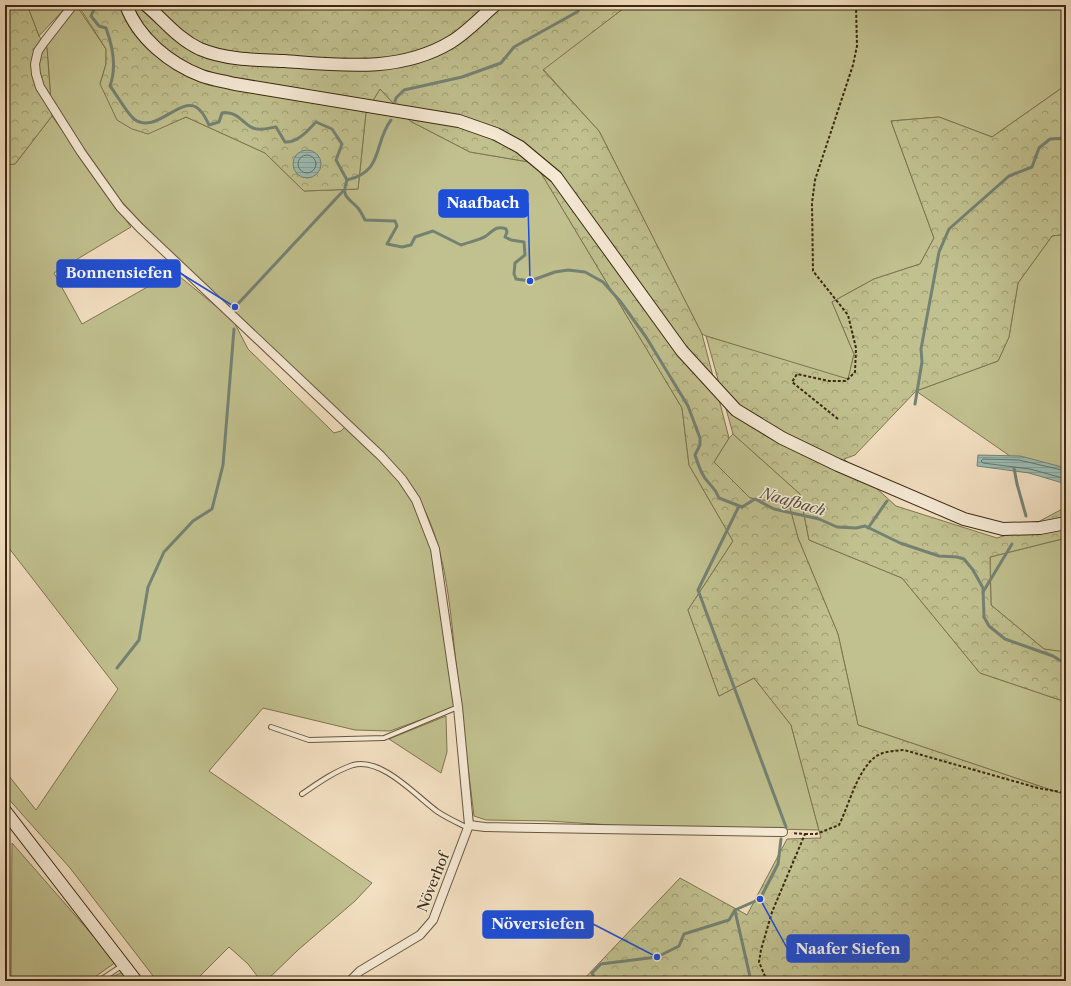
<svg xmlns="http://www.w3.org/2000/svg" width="1071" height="986" viewBox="0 0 1071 986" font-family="'Libre Caslon Text',serif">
<defs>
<pattern id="forest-crowns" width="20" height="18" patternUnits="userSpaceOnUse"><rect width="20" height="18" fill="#c1c18f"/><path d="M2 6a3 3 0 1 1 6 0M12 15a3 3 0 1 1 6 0" fill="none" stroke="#9e9d73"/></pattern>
<pattern id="water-rules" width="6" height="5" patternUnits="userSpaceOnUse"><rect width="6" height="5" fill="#9bbdb6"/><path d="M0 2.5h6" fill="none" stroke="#86a29b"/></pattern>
</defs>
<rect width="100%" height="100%" fill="#f3e0c2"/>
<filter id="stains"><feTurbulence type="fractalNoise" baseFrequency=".005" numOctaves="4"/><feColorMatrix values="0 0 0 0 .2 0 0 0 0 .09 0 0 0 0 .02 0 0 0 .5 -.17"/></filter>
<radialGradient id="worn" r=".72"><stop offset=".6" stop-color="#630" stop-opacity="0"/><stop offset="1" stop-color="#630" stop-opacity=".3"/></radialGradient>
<!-- grass -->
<g fill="#c1c18f" stroke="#7e7550">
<polygon points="27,5 68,5 39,36"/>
<path d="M 76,5 L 106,49 L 106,64 L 100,84 L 148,133 L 186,117 L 265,153 L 304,191 L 358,189 L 366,112 L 380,89 L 410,121 L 470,152 L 535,163 L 682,408 L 689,465 L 733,541 L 688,610 L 719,696 L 754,678 L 791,725 L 819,830 L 627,826 L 548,821 L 486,820 L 474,816 C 468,767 462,719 457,671 C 449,607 448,532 405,479 L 149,231 L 110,189 L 51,101 L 47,48 L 45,45 Z"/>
<polygon points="628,5 1063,5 1066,32 1066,85 992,137 939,117 891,121 934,238 920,264 874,279 832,302 854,354 848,380 706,336 702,334 599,131 543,69"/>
<polygon points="52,116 131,227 54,273 82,324 174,272 233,320 248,349 329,428 334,433 341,431 346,426 398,479 413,502 431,546 456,707 390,731 355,730 263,708 209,771 372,883 355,901 298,950 266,981 261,981 248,964 229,947 195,981 157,981 70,868 5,795 5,771 36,810 118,689 5,543 5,165 15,164"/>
<polygon points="1066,234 1066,471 1020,463 916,391 998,361 1009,337 1018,283 1052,236"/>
<polygon points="733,434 800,494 809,540 902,578 980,673 1066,702 1066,795 858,725 838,634 798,538 789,505 750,498 714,462 729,438"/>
<polygon points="1066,538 1066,653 1044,649 991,605 990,557"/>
<polygon points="446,716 447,752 441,773 389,739"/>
<polygon points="12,843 116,962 89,981 11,981"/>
<polygon points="123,972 130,981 103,981"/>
</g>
<!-- forest -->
<g fill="url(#forest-crowns)" stroke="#7e7550">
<polygon points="5,5 27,5 39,36 47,48 52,116 15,164 5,165"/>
<polygon points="78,5 628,5 543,70 599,131 702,334 729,438 714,462 750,498 789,504 798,538 838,634 858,725 1066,795 1066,981 582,981 680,878 747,915 787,839 821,838 791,725 754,678 719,696 688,610 733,541 689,465 682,408 535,163 470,152 410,121 380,89 366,112 358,189 304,191 265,153 186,117 148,134 132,129 117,120 100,84 106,64 106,49"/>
<polygon points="1066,85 1066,234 1052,236 1018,283 1009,337 998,361 916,391 855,455 844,459 896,506 997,538 1023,530 1066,507 1066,538 990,557 991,605 1044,649 1066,652 1066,702 980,673 902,578 809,540 800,494 733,434 706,336 848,379 854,354 832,302 874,279 920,264 934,238 891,121 939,117 992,137"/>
</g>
<!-- water -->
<g fill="url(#water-rules)" stroke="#748274">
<circle cx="307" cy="164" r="14"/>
<polygon points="978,455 1020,456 1066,468 1066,484 1029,473 977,466"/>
</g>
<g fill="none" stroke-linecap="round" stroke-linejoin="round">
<!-- shore -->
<g stroke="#6a7364" stroke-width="1">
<circle cx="307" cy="164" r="9"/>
<polyline points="1066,471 1019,460 983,459 981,461 983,463 1030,469 1066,479"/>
</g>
<!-- stream -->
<g stroke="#748274" stroke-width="3">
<path d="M 96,5 L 91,16 L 99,26 L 106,28 C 113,47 117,67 110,86 C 117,95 126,112 134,119 C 155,135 178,98 196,107 C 203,111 206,119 209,125 L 219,122 L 222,113 C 239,111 241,123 253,128 C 260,131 269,128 276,127 L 285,142 C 298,143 308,130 316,122 L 332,129 L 342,144 L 336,160 L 347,180 C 341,198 348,197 358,208 C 361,212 363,216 365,220 L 395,221 L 397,226 L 387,244 L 402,247 L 411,245 L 415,237 L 433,231 L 461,245 C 469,242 480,240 486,236 C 493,231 496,225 506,229 L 507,232 L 505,237 L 511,240 L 524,242 L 525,255 L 515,263 L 514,274 L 516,279 L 530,281 L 555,272 L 568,270 L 585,272 L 603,282 L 620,301 L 646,337 L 688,406 L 700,438 L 700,445 L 695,455 C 698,464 701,475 708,482 C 714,489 715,488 719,498 L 742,507 L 755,499 L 774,509 L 819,519 L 837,527 L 856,528 L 865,526 L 900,543 L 939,556 L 957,557 L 964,559 L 973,570 L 983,588 L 984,617 L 989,626 L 1005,639 L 1053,656 L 1066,664"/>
<polyline points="395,101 396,98 404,90 462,77 501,63 514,47 577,12 583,5"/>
<path d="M 347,180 C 384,172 373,144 391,120"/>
<polyline points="235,307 344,190"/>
<polyline points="915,404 922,362 921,349 939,252 949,229 1009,176 1032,167 1039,148 1050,139 1066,138"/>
<polyline points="1014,468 1017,484 1026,516"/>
<polyline points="739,506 698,590 786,827"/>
<polyline points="868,528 887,501"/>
<polyline points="983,592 1012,544"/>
<polyline points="117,668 139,640 148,587 164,552 193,521 212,509 223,465 234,329"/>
<polyline points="735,910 760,899 778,864 781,839"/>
<polyline points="735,911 751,981"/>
<polyline points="596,981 592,973 601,964 657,957 679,946 684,934 729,920 735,910"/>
</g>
<defs>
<g id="lane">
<polyline points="271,727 309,740 384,738 458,707"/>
<path d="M 302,794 C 318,783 335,771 353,765 C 382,757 417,797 438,812 C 447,818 458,823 468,828"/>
<polyline points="99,981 123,965"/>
</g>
<g id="street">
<polyline points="73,5 45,41 38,51 35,64 36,74 40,87 81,152 120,207 140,228 381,456 402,479 416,500 435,549 458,707 469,825 433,920 420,935 360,971 350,981"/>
<polyline points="469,825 485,827 783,832"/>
</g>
<g id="secondary">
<path d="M 126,5 C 138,38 170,64 202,76 C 213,80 224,81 235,84 L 459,121 L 496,134 L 520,147 L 556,177 L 682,351 L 736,410 L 782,438 L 838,465 L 964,519 L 1003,529 L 1040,528 L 1066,523"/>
<path d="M 146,5 C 164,20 178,39 200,49 C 226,60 257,60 284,61 C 340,65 400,73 451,42 C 466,33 481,17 495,5"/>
<polyline points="5,811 136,981"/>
</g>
</defs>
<!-- lane casing -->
<use href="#lane" stroke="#68573d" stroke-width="6"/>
<!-- street casing -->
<use href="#street" stroke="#68573d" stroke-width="10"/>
<!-- secondary casing -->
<use href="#secondary" stroke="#3a2911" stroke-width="14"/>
<!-- path -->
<g stroke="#3a2911" stroke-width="2" stroke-dasharray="3 2" stroke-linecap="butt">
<polyline points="838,419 792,382 797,374 829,381 846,381 855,372 856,348 848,315 813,271 812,203 815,180 853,65 857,46 856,5"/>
<path d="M 805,834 L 816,834 L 839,825 C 849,805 857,771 875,757 C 883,751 894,751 904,750 L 1038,788 L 1066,793"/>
<polyline points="767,981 759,962 761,950 772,912 805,834 792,833"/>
</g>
<!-- lane -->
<use href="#lane" stroke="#f7ebd7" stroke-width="4"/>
<!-- street -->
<use href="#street" stroke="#f7ebd7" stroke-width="8"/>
<!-- secondary -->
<use href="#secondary" stroke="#f7ebd7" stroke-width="12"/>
</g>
<g text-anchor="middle" stroke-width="3" stroke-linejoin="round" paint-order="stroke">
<!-- street labels -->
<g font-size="14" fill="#3a2911" stroke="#f7ebd7">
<text transform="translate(433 882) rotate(-68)" y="5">Növerhof</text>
</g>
<!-- water labels -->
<g font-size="15" font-style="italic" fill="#524e3a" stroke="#f7ebd7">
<text transform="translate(793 502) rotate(16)" y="5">Naafbach</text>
</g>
</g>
<!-- callouts -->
<path fill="none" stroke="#1d4ed8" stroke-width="1.5" d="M530 281L528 203M235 307L180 273M657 957L593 924M760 899L787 948"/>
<g fill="#1d4ed8" stroke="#f7ebd7" stroke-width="1.5">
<circle cx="530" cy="281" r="4"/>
<circle cx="235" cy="307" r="4"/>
<circle cx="657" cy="957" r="4"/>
<circle cx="760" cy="899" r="4"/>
</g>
<g fill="#1d4ed8" stroke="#1d4ed8" stroke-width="1.5">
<rect x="439" y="190" width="89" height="27" rx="4"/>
<rect x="57" y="260" width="123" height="27" rx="4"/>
<rect x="483" y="911" width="110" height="27" rx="4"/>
<rect x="787" y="935" width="122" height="27" rx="4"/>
</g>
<g font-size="15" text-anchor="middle" font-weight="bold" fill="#fff">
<text x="483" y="208">Naafbach</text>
<text x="119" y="278">Bonnensiefen</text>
<text x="538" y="929">Növersiefen</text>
<text x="848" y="954">Naafer Siefen</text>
</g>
<!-- margin -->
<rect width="1071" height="986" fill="none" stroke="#f3e0c2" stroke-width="20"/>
<rect x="6" y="6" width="1059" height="974" fill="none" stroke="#3a2911" stroke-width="2"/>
<rect x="10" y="10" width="1051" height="966" fill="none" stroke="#3a2911"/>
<rect width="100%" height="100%" filter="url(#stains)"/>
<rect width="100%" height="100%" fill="url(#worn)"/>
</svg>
